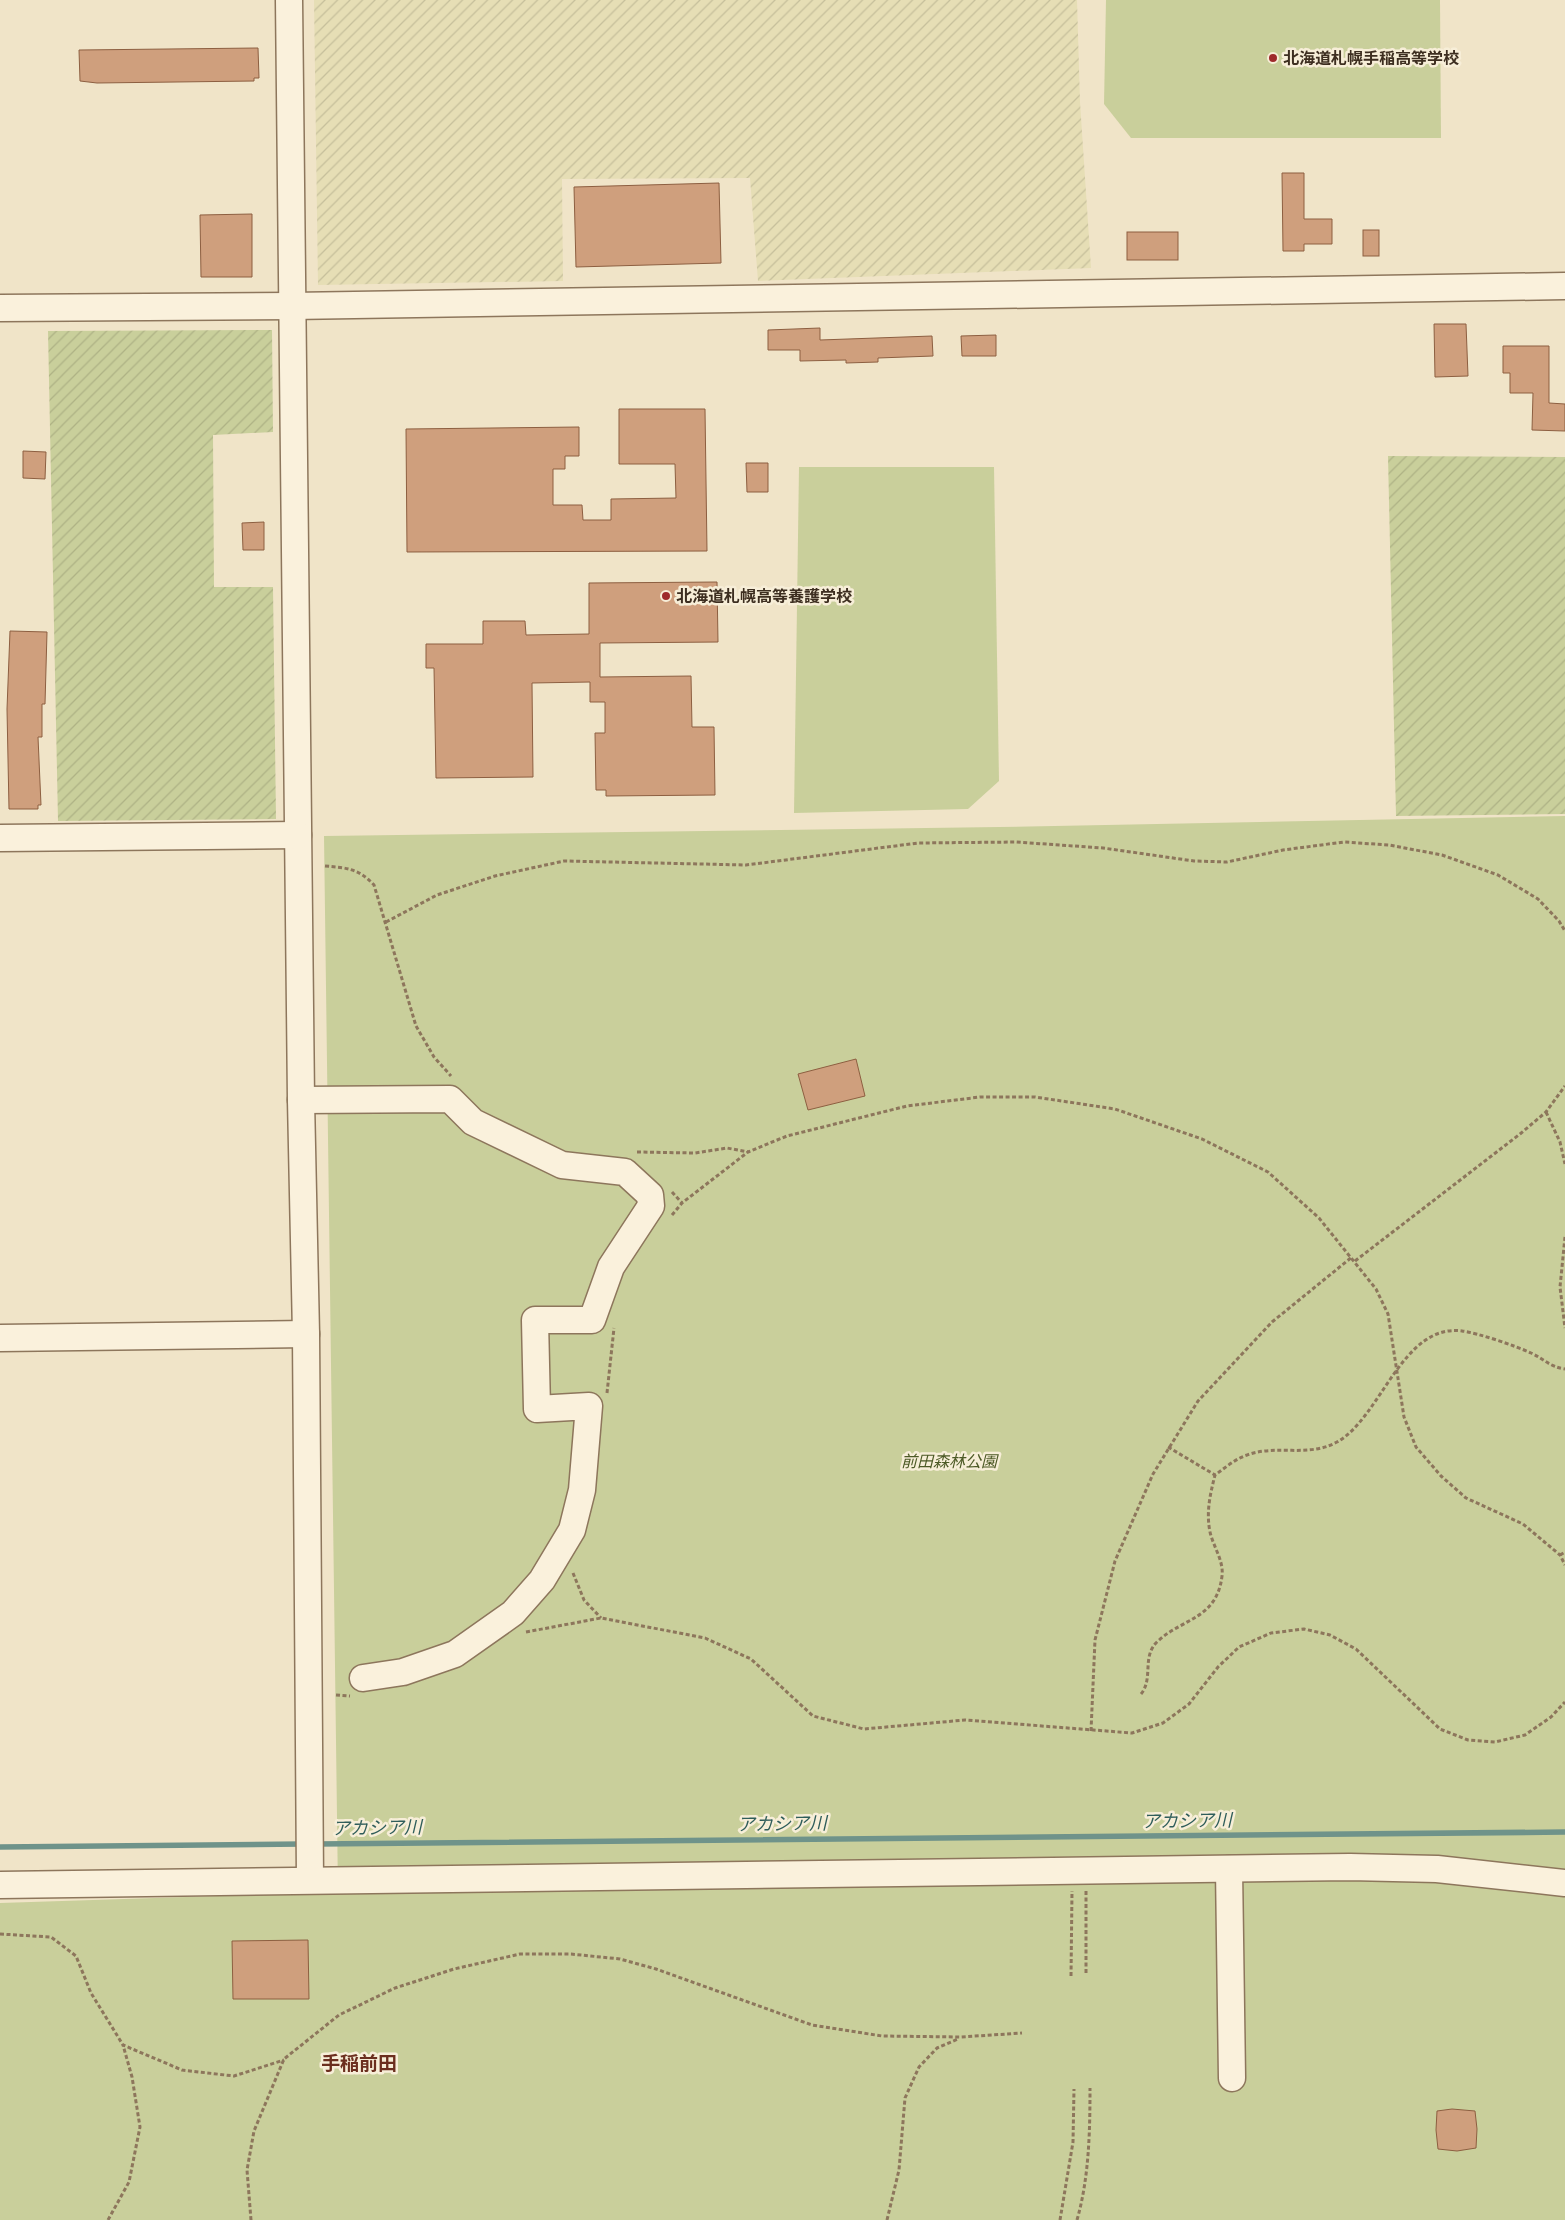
<svg xmlns="http://www.w3.org/2000/svg" width="1565" height="2220" viewBox="0 0 1565 2220" font-family="'Zilla Slab','Noto Sans JP',serif">
<defs>
<pattern id="farmland-furrows" width="10" height="10" patternUnits="userSpaceOnUse" patternTransform="scale(1.25)"><rect width="10" height="10" fill="#e6deb5"/><path d="M-1 1l2-2M0 10L10 0M9 11l2-2" fill="none" stroke="#c6bf9b"/></pattern>
<pattern id="garden-furrows" width="10" height="10" patternUnits="userSpaceOnUse" patternTransform="scale(1.25)"><rect width="10" height="10" fill="#c9cf9b"/><path d="M-1 1l2-2M0 10L10 0M9 11l2-2" fill="none" stroke="#aeb285"/></pattern>
</defs>
<rect width="100%" height="100%" fill="#f0e4c8"/>
<!-- farmland -->
<polygon fill="url(#farmland-furrows)" points="314,0 1077,0 1080,102 1091,268 758,281 750,178 562,179 563,281 318,285"/>
<!-- park -->
<g fill="#c9cf9b">
<polygon points="1106,0 1440,0 1441,138 1131,138 1104,104"/>
<polygon points="799,467 994,467 999,781 968,809 794,813"/>
<polygon points="1565,816 1565,2220 0,2220 0,1903 338,1892 324,836 999,827"/>
</g>
<!-- garden -->
<g fill="url(#garden-furrows)">
<polygon points="272,330 273,432 213,435 214,587 273,587 276,819 58,821 48,331"/>
<polygon points="1388,456 1565,457 1565,814 1396,816"/>
</g>
<g fill="none" stroke-linecap="round" stroke-linejoin="round">
<!-- stream -->
<g stroke="#6f938a" stroke-width="5.5">
<polyline points="317,1844 1565,1832"/>
<polyline points="0,1847 303,1844"/>
</g>
</g>
<!-- building -->
<g fill="#cf9f7d" stroke="#8d5f41">
<polygon points="258,48 259,78 254,78 254,81 97,83 80,81 79,50"/>
<polygon points="1282,173 1304,173 1304,219 1332,219 1332,244 1304,244 1304,251 1283,251"/>
<polygon points="719,183 721,263 576,267 574,187"/>
<polygon points="252,214 252,277 201,277 200,215"/>
<rect x="1363" y="230" width="16" height="26"/>
<rect x="1127" y="232" width="51" height="28"/>
<polygon points="1434,324 1466,324 1468,376 1435,377"/>
<polygon points="820,328 820,340 932,336 933,356 878,358 878,362 846,363 846,360 800,361 800,350 768,350 768,330"/>
<polygon points="996,335 996,356 962,356 961,336"/>
<polygon points="1503,346 1549,346 1549,403 1565,404 1565,431 1532,430 1533,393 1510,393 1510,373 1503,373"/>
<polygon points="619,409 705,409 707,551 407,552 406,429 579,427 579,456 565,456 565,469 553,469 553,505 582,505 583,520 611,520 611,499 676,498 675,464 619,464"/>
<polygon points="23,451 46,452 45,479 23,478"/>
<polygon points="746,463 768,463 768,492 747,492"/>
<polygon points="264,522 264,550 243,550 242,523"/>
<polygon points="717,582 718,642 600,643 600,677 691,676 692,727 714,727 715,795 606,796 606,790 596,790 595,733 605,733 605,702 590,702 590,682 532,683 533,777 436,778 434,668 426,668 426,644 483,644 483,621 525,621 526,635 589,634 589,583"/>
<polygon points="10,631 47,632 45,704 42,704 42,737 38,737 41,805 38,805 38,809 9,809 7,709"/>
<polygon points="856,1059 865,1096 808,1110 798,1074"/>
<polygon points="308,1940 309,1999 233,1999 232,1941"/>
<polygon points="1452,2109 1475,2111 1477,2129 1476,2148 1457,2151 1438,2149 1436,2130 1437,2111"/>
</g>
<g fill="none" stroke-linecap="round" stroke-linejoin="round">
<defs>
<g id="minor">
<polyline points="289,0 301,1100 306,1334 310,1880"/>
<polyline points="0,308 292,306 1565,286"/>
<polyline points="0,838 298,835"/>
<polyline points="301,1100 450,1099 473,1122 562,1165 625,1172 650,1195 651,1206 611,1267 592,1320 535,1320 537,1409 589,1406 582,1490 572,1530 542,1580 513,1613 455,1654 403,1672 363,1678"/>
<polyline points="0,1338 306,1334"/>
<polyline points="1229,1869 1232,2078"/>
<polyline points="0,1885 1350,1867 1437,1869 1565,1883"/>
</g>
</defs>
<!-- minor casing -->
<use href="#minor" stroke="#8d765c" stroke-width="29"/>
<!-- path -->
<g stroke="#8d765c" stroke-width="3" stroke-dasharray="4 2.5" stroke-linecap="butt">
<path d="M 325,866 C 347,868 358,868 374,885 L 416,1026 L 434,1057 L 451,1076"/>
<polyline points="386,922 437,895 495,876 564,861 746,865 918,843 1016,842 1103,848 1194,861 1227,862 1283,850 1344,842 1389,845 1442,855 1498,875 1538,899 1559,921 1565,931"/>
<polyline points="1546,1112 1560,1142 1565,1164"/>
<polyline points="637,1152 695,1153 727,1148 748,1152"/>
<polyline points="672,1192 682,1203"/>
<polyline points="672,1215 682,1203 748,1152 787,1136 907,1106 980,1097 1035,1097 1115,1109 1202,1139 1268,1172 1319,1218 1376,1289 1388,1314 1404,1417 1416,1447 1441,1476 1466,1498 1523,1524 1560,1555 1565,1565"/>
<polyline points="1565,1237 1560,1287 1565,1328"/>
<polyline points="1355,1261 1520,1134 1546,1112 1565,1086"/>
<polyline points="607,1393 614,1328"/>
<polyline points="1168,1447 1215,1475"/>
<polyline points="1560,1555 1565,1552"/>
<polyline points="573,1573 584,1600 601,1618"/>
<polyline points="526,1632 601,1618 705,1638 751,1659 813,1716 864,1729 965,1720 1132,1733 1163,1723 1189,1704 1218,1667 1239,1647 1271,1633 1304,1629 1330,1635 1356,1649 1440,1729 1468,1740 1495,1742 1525,1735 1551,1717 1565,1702"/>
<path d="M 1141,1694 C 1154,1678 1141,1656 1158,1641 C 1183,1618 1217,1619 1222,1576 C 1224,1561 1213,1546 1210,1532 C 1206,1512 1210,1495 1215,1475 C 1225,1468 1235,1459 1247,1455 C 1276,1444 1308,1458 1337,1442 C 1381,1418 1402,1323 1462,1331 C 1478,1333 1516,1346 1531,1353 C 1544,1359 1550,1367 1565,1369"/>
<polyline points="336,1695 350,1696"/>
<polyline points="1091,1731 1095,1640 1115,1561 1153,1474 1198,1401 1272,1322 1352,1257"/>
<polyline points="1086,1891 1086,1975"/>
<polyline points="0,1934 51,1937 76,1956 91,1993 123,2045 182,2070 234,2076 284,2060"/>
<polyline points="1071,1976 1072,1891"/>
<polyline points="108,2220 129,2182 140,2127 132,2077 123,2045"/>
<polyline points="251,2220 247,2170 254,2131 284,2059 339,2015 395,1988 454,1969 520,1954 571,1954 620,1959 656,1969 812,2025 882,2036 961,2037 1022,2033"/>
<polyline points="887,2220 899,2170 905,2098 919,2067 937,2048 958,2039"/>
<polyline points="1060,2220 1073,2142 1074,2089"/>
<path d="M 1077,2220 C 1089,2178 1090,2132 1090,2088"/>
</g>
<!-- minor -->
<use href="#minor" stroke="#faf1dc" stroke-width="26"/>
</g>
<!-- markers -->
<g fill="#9e2a2b" stroke="#f7eed8" stroke-width="2">
<circle cx="1273" cy="58" r="5"/>
<circle cx="666" cy="596" r="5"/>
</g>
<g text-anchor="middle" stroke-width="5" stroke-linejoin="round" paint-order="stroke">
<!-- poi labels -->
<g font-size="16" font-weight="bold" fill="#3d2e20" stroke="#f7eed8" text-anchor="start">
<text x="1283" y="64">北海道札幌手稲高等学校</text>
<text x="676" y="602">北海道札幌高等養護学校</text>
</g>
<!-- park labels -->
<g font-size="16" font-style="italic" fill="#4d5a26" stroke="#f7eed8">
<text x="949" y="1467">前田森林公園</text>
</g>
<!-- water labels -->
<g font-size="18" font-style="italic" fill="#2f5d5a" stroke="#f7eed8">
<text transform="translate(1187 1821) rotate(-1)" y="6">アカシア川</text>
<text transform="translate(782 1824) rotate(-1)" y="6">アカシア川</text>
<text transform="translate(377 1828) rotate(-1)" y="6">アカシア川</text>
</g>
<!-- quarter labels -->
<g font-size="19" font-weight="bold" fill="#6b2e1e" stroke="#f7eed8">
<text x="359" y="2070">手稲前田</text>
</g>
</g>
</svg>
